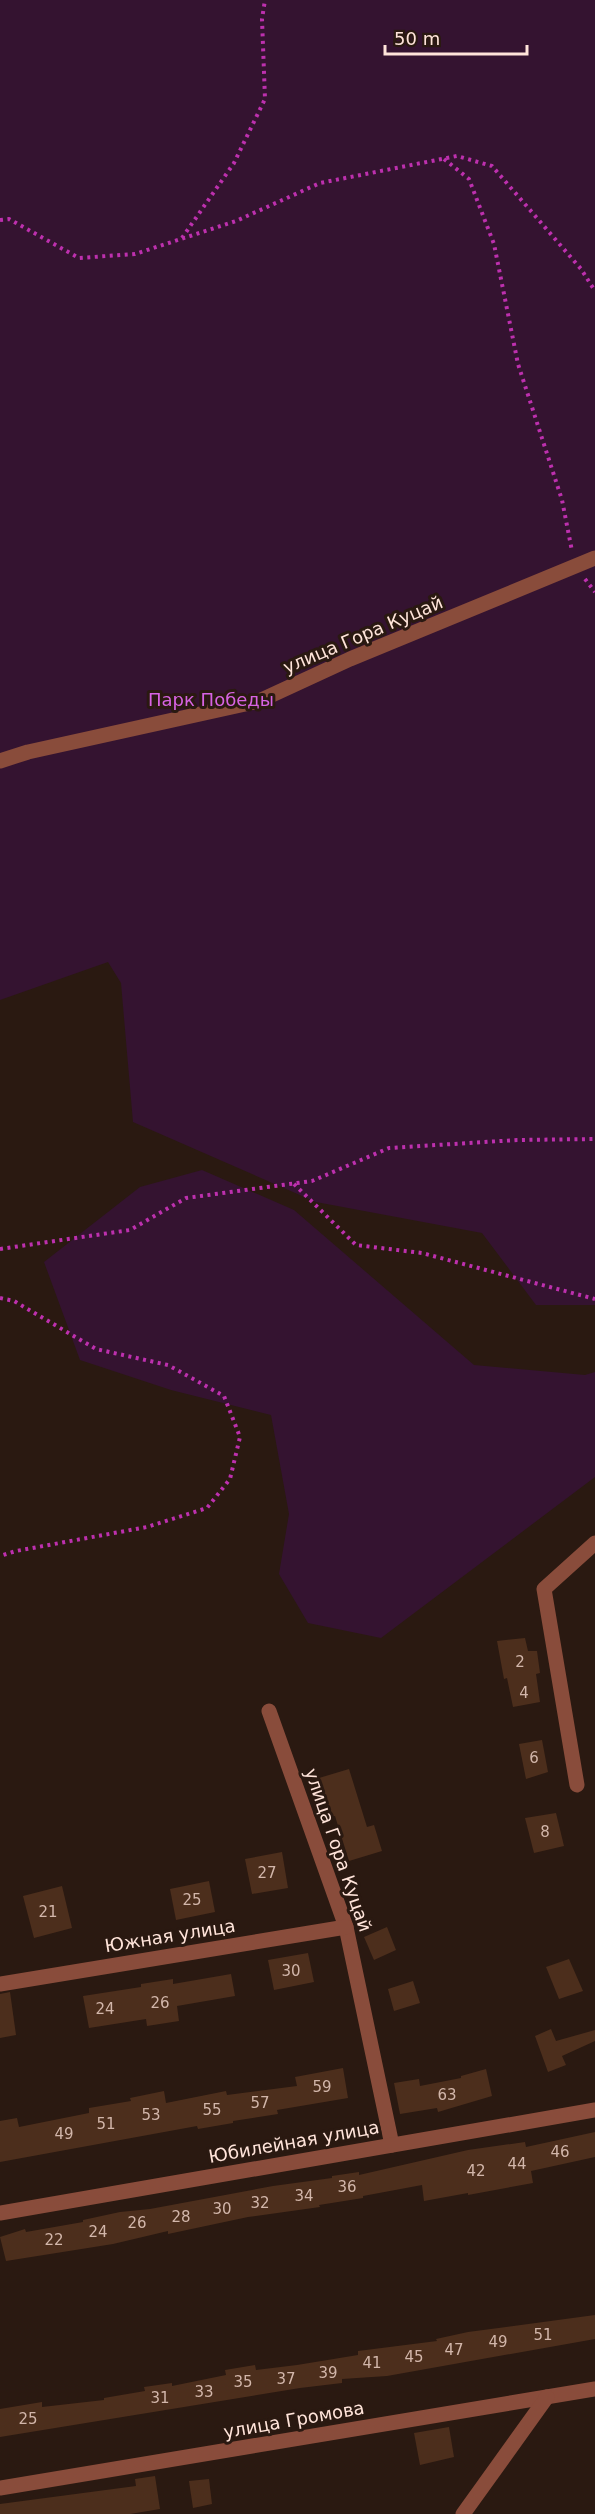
<svg xmlns="http://www.w3.org/2000/svg" width="595" height="2514" viewBox="0 0 595 2514" font-family="'DejaVu Sans',sans-serif">
<rect width="100%" height="100%" fill="#2a1911"/>
<!-- green -->
<g fill="#341330">
<polygon points="0,0 595,0 595,1305 536,1305 482,1233 316,1202 133,1122 121,983 108,962 0,1000"/>
<polygon points="202,1170 294,1210 474,1365 585,1375 595,1372 595,1477 381,1638 308,1623 279,1574 289,1514 271,1415 171,1390 80,1360 44,1262 140,1187"/>
</g>
<!-- building -->
<g fill="#4c2e1c">
<polygon points="525,1638 528,1651 537,1651 540,1673 536,1674 540,1702 513,1707 507,1678 504,1679 497,1641"/>
<polygon points="542,1740 548,1772 526,1779 519,1744"/>
<polygon points="349,1769 367,1827 374,1825 382,1851 349,1861 335,1816 330,1817 319,1778"/>
<polygon points="556,1813 564,1846 534,1853 525,1818"/>
<polygon points="282,1852 288,1888 252,1894 245,1859"/>
<polygon points="209,1881 215,1912 176,1920 170,1889"/>
<polygon points="62,1886 72,1928 34,1938 23,1896"/>
<polygon points="387,1927 396,1950 374,1960 364,1937"/>
<polygon points="308,1953 314,1982 274,1990 268,1960"/>
<polygon points="569,1959 583,1991 559,1999 546,1967"/>
<polygon points="231,1974 235,1996 177,2006 179,2021 147,2026 146,2019 89,2028 83,1996 141,1987 141,1984 173,1979 173,1984"/>
<polygon points="413,1981 420,2003 394,2011 388,1989"/>
<polygon points="10,1992 16,2035 0,2038 0,1994"/>
<polygon points="551,2029 556,2041 595,2030 595,2041 562,2056 566,2065 548,2072 535,2036"/>
<polygon points="343,2068 348,2098 277,2110 278,2114 233,2121 233,2123 198,2129 197,2126 0,2162 0,2121 17,2118 19,2127 89,2113 89,2108 131,2101 130,2098 164,2091 166,2103 226,2091 227,2095 297,2086 295,2077"/>
<polygon points="486,2069 492,2096 438,2112 437,2108 400,2114 394,2083 419,2079 420,2086 461,2078 461,2076"/>
<polygon points="595,2132 595,2157 531,2171 533,2183 468,2195 468,2193 424,2201 422,2185 363,2196 363,2198 319,2205 320,2207 248,2217 168,2234 168,2231 113,2244 6,2261 0,2237 25,2229 26,2232 83,2222 83,2220 120,2212 150,2209 273,2186 332,2178 332,2176 359,2172 359,2175 468,2150 525,2142 526,2147"/>
<polygon points="595,2315 595,2339 387,2376 342,2379 342,2383 300,2388 0,2437 0,2409 42,2402 42,2407 104,2400 104,2398 145,2391 144,2387 172,2383 172,2386 226,2375 225,2370 255,2365 256,2370 297,2365 358,2355 358,2351 437,2341 436,2339 468,2332"/>
<polygon points="449,2427 454,2457 420,2465 414,2433"/>
<polygon points="155,2476 160,2509 130,2514 0,2514 0,2504 136,2486 135,2479"/>
<polygon points="209,2479 212,2504 193,2508 189,2481"/>
</g>
<g fill="none" stroke-linecap="round" stroke-linejoin="round">
<!-- path -->
<g stroke="#bd30ae" stroke-width="4" stroke-dasharray="3 4.5" stroke-linecap="butt">
<polyline points="444,159 469,179 494,244 518,364 562,500 572,551"/>
<polyline points="0,220 9,219 79,258 135,254 236,221 320,183 457,156 492,166 581,269 595,291"/>
<polyline points="182,238 234,163 265,99 262,19 265,0"/>
<polyline points="585,579 595,592"/>
<polyline points="294,1184 356,1245 422,1253 595,1299"/>
<polyline points="0,1249 130,1230 186,1198 312,1181 389,1148 517,1140 595,1139"/>
<polyline points="0,1298 14,1301 96,1349 168,1365 224,1396 240,1437 230,1479 207,1508 147,1527 16,1551 0,1556"/>
</g>
<!-- minor -->
<g stroke="#894c3b" stroke-width="15">
<polyline points="0,761 28,752 259,701 350,659 595,558"/>
<polyline points="269,1711 346,1927 392,2145"/>
<polyline points="577,1785 544,1589 595,1543"/>
<polyline points="0,1984 346,1927"/>
<polyline points="0,2213 595,2110"/>
<polyline points="0,2488 595,2389"/>
<polyline points="463,2514 547,2397"/>
</g>
</g>
<g text-anchor="middle" stroke-width="6" stroke-linejoin="round" paint-order="stroke">
<!-- number labels -->
<g font-size="15" fill="#d2b6aa">
<text x="520" y="1667">2</text>
<text x="524" y="1698">4</text>
<text x="534" y="1763">6</text>
<text x="545" y="1837">8</text>
<text x="267" y="1878">27</text>
<text x="192" y="1905">25</text>
<text x="48" y="1917">21</text>
<text x="291" y="1976">30</text>
<text x="160" y="2008">26</text>
<text x="105" y="2014">24</text>
<text x="322" y="2092">59</text>
<text x="447" y="2100">63</text>
<text x="260" y="2108">57</text>
<text x="212" y="2115">55</text>
<text x="151" y="2120">53</text>
<text x="106" y="2129">51</text>
<text x="64" y="2139">49</text>
<text x="560" y="2157">46</text>
<text x="517" y="2169">44</text>
<text x="476" y="2176">42</text>
<text x="347" y="2192">36</text>
<text x="304" y="2201">34</text>
<text x="260" y="2208">32</text>
<text x="222" y="2214">30</text>
<text x="181" y="2222">28</text>
<text x="137" y="2228">26</text>
<text x="98" y="2237">24</text>
<text x="54" y="2245">22</text>
<text x="543" y="2340">51</text>
<text x="498" y="2347">49</text>
<text x="454" y="2355">47</text>
<text x="414" y="2362">45</text>
<text x="372" y="2368">41</text>
<text x="328" y="2378">39</text>
<text x="286" y="2384">37</text>
<text x="243" y="2387">35</text>
<text x="204" y="2397">33</text>
<text x="160" y="2403">31</text>
<text x="28" y="2424">25</text>
</g>
<!-- street labels -->
<g font-size="18" fill="#ffe4da" stroke="#2a1911">
<text transform="translate(363 635) rotate(-23)" y="6">улица Гора Куцай</text>
<text transform="translate(338 1850) rotate(71)" y="6">улица Гора Куцай</text>
<text transform="translate(170 1936) rotate(-9)" y="6">Южная улица</text>
<text transform="translate(294 2142) rotate(-10)" y="6">Юбилейная улица</text>
<text transform="translate(294 2420) rotate(-10)" y="6">улица Громова</text>
</g>
<!-- park labels -->
<g font-size="18" fill="#d763e2" stroke="#2a1911">
<text x="211" y="706">Парк Победы</text>
</g>
</g>
<!-- scale -->
<path d="M385 45v9h142v-9" fill="none" stroke="#ffe4da" stroke-width="3"/>
<text x="394" y="45" font-size="18" fill="#ffe4da" stroke="#2a1911" stroke-width="4.5" paint-order="stroke">50 m</text>
</svg>
